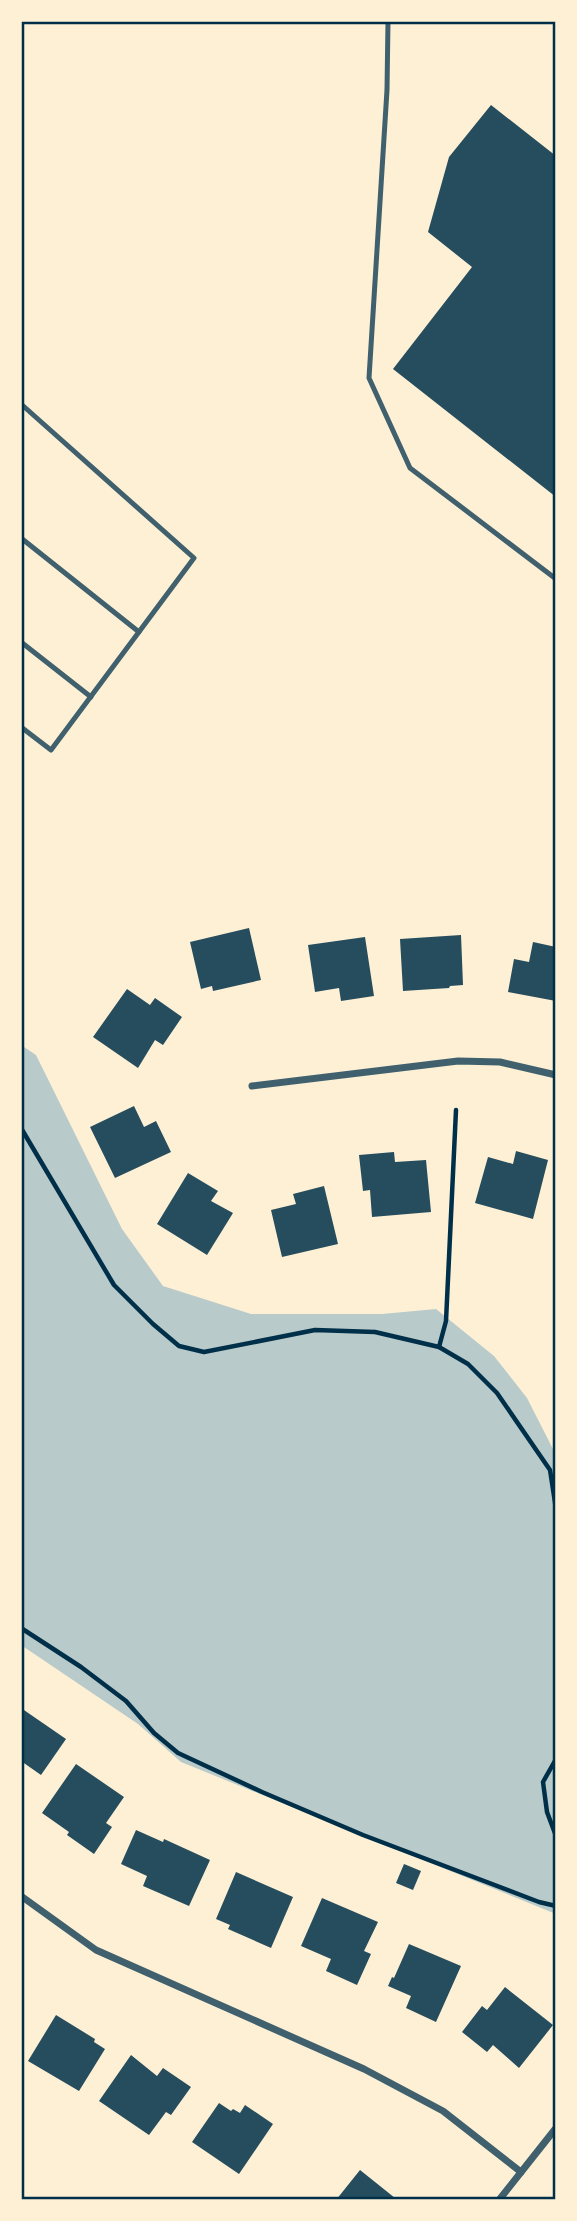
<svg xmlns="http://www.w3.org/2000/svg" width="577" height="2221" viewBox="0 0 577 2221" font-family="'DejaVu Sans',sans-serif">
<rect width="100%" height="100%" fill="#fdf0d5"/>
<!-- green -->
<polygon fill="#b9caca" points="21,1045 36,1055 122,1229 163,1286 251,1314 382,1314 436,1309 494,1356 527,1398 556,1455 556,1771 554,1776 556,1807 556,1914 181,1762 138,1724 21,1645"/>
<!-- building -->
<g fill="#264d5e">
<polygon points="491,105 556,156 556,497 393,369 472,267 428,232 449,157"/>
<polygon points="249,928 261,980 213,991 212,986 201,989 190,942"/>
<polygon points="461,935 463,985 450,986 449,988 403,991 400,939"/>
<polygon points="365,937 374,996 341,1001 339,988 315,992 308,945"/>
<polygon points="533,942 556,947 556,1001 508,992 514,959 529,962"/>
<polygon points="127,989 150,1005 155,998 182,1017 163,1045 155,1040 138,1068 93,1037"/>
<polygon points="134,1106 144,1127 156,1121 171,1152 115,1178 90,1127"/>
<polygon points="516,1151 548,1160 533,1219 475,1203 488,1157 513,1164"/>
<polygon points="394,1152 395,1162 426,1160 431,1212 372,1217 370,1190 363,1191 359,1155"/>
<polygon points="188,1173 218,1191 211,1201 233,1213 207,1255 157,1224"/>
<polygon points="324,1186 338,1244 282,1257 271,1210 296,1204 293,1194"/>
<polygon points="21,1708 66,1739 41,1775 21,1761"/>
<polygon points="76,1764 124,1797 106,1823 112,1827 94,1854 67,1835 69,1832 42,1813"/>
<polygon points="136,1830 163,1842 164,1839 210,1860 189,1906 143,1886 147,1876 121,1864"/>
<polygon points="404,1864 421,1871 413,1890 396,1883"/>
<polygon points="236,1872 293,1897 271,1948 228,1929 230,1925 216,1919"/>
<polygon points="322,1898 378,1922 364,1951 371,1954 357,1985 326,1971 331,1959 301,1946"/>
<polygon points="409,1944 461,1966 436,2022 406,2008 411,1996 388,1986 392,1977 394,1978"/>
<polygon points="505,1987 553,2025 519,2068 493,2045 487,2052 462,2032 482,2006 487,2010"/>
<polygon points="56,2015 95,2039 94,2042 105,2049 79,2091 28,2061"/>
<polygon points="131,2055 157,2076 163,2068 191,2087 171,2115 166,2112 149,2135 99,2101"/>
<polygon points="219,2103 231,2111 233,2109 240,2113 245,2105 273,2124 239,2174 192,2142"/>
<polygon points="360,2170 395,2198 394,2200 336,2200"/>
</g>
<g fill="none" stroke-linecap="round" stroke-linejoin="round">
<!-- path -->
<g stroke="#003049" stroke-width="4.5">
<polyline points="21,1128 114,1285 153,1324 179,1346 204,1352 315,1330 375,1332 439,1347 468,1364 497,1393 550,1470 556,1509"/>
<polyline points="439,1347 446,1321 456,1110"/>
<polyline points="21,1628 81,1667 126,1701 154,1733 178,1753 262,1792 363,1835 539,1902 556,1906"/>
<polyline points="556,1759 543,1782 547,1812 556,1836"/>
</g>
<!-- service -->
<g stroke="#3f606c" stroke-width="5">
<polyline points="388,21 387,90 369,378 410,468 556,579"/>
<polyline points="21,404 194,558 51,750 21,727"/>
<polyline points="21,538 139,632"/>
<polyline points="21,642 91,697"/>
</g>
<!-- minor -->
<g stroke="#3f606c" stroke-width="7">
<polyline points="252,1086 458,1061 500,1062 556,1075"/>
<polyline points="21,1896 96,1950 364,2069 443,2111 521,2172"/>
<polyline points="499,2200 556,2128"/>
</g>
</g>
<!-- border -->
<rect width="577" height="2221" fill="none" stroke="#fdf0d5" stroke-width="46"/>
<rect x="23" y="23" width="531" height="2175" fill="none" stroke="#003049" stroke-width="2.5"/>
</svg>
